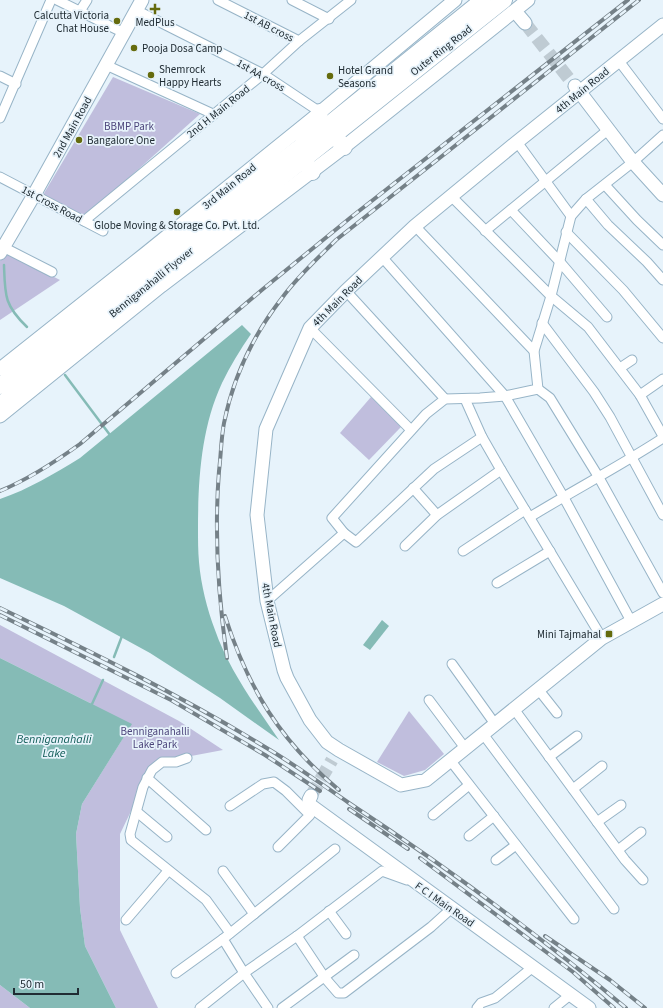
<svg xmlns="http://www.w3.org/2000/svg" width="663" height="1008" viewBox="0 0 663 1008" font-family="'Source Sans 3',sans-serif">
<rect width="100%" height="100%" fill="#e7f3fb"/>
<!-- green -->
<g fill="#c0bedd">
<polygon points="113,77 200,114 84,218 43,195"/>
<polygon points="5,252 60,280 0,320 0,261"/>
<polygon points="371,397 401,427 369,460 340,433"/>
<polygon points="0,625 179,721 223,750 154,763 120,834 120,930 158,1008 116,1008 85,946 80,908 76,834 82,804 125,735 92,704 0,658"/>
<polygon points="409,711 444,754 425,770 404,776 377,762"/>
<polygon points="0,985 30,1008 0,1008"/>
</g>
<!-- water -->
<g fill="#85bbb6">
<path d="M 242,325 L 251,334 C 240,350 230,366 222,383 C 201,428 198,480 198,529 C 198,540 198,551 199,562 C 201,585 207,609 215,630 C 229,670 255,705 279,740 L 220,698 L 150,653 L 64,606 L 0,578 L 0,499 C 29,489 54,474 80,458 Z"/>
<polygon points="382,620 389,626 370,650 363,645"/>
<polygon points="0,658 132,724 82,804 76,834 80,908 85,946 116,1008 30,1008 0,985"/>
</g>
<g fill="none" stroke-linecap="round" stroke-linejoin="round">
<!-- stream -->
<g stroke="#85bbb6" stroke-width="2.5">
<path d="M 4,265 C 5,295 4,305 27,327"/>
<polyline points="65,375 110,435"/>
<polyline points="114,657 122,636"/>
<polyline points="90,705 92,704 103,680"/>
</g>
<!-- secondary-tunnel -->
<g stroke="#bfcbd3" stroke-width="13" stroke-dasharray="13 6" stroke-linecap="butt">
<polyline points="525,23 574,85"/>
<polyline points="311,796 332,760"/>
</g>
<defs>
<g id="street">
<polyline points="57,0 124,33"/>
<polyline points="218,0 299,41"/>
<polyline points="292,0 329,19"/>
<polyline points="136,10 263,74 320,112"/>
<polyline points="80,11 87,0"/>
<polyline points="619,61 663,119"/>
<polyline points="106,65 213,114"/>
<polyline points="0,76 16,84"/>
<polyline points="0,118 51,0"/>
<polyline points="517,142 571,216"/>
<polyline points="0,177 103,231"/>
<polyline points="605,185 637,220 663,245"/>
<polyline points="451,196 551,296 588,327 640,395 663,436"/>
<polyline points="586,199 608,225 647,262 663,280"/>
<polyline points="511,210 560,262 607,317"/>
<polyline points="84,221 263,74 299,41 351,0"/>
<polyline points="415,226 534,351"/>
<polyline points="485,231 609,129"/>
<polyline points="566,232 623,290 663,338"/>
<polyline points="3,247 52,272"/>
<polyline points="382,257 505,396 563,496 631,621"/>
<polyline points="346,291 445,399"/>
<polyline points="542,323 594,392 610,417 663,515"/>
<polyline points="310,328 411,430"/>
<polyline points="620,368 632,360"/>
<polyline points="538,389 550,398 598,476 663,593"/>
<polyline points="640,395 663,379"/>
<polyline points="465,399 482,437 501,470 602,638"/>
<polyline points="413,488 437,515"/>
<path d="M 530,517 C 574,490 620,466 663,438"/>
<polyline points="344,533 356,542 434,469 482,437"/>
<polyline points="405,546 437,515 501,470"/>
<polyline points="463,551 525,510"/>
<polyline points="497,583 550,551"/>
<polyline points="267,601 344,533 332,518 426,414 445,399 480,398 505,396 538,389 534,351 551,296 571,216 586,199 633,162 663,135"/>
<polyline points="452,664 495,724"/>
<polyline points="538,689 557,713"/>
<polyline points="429,700 465,748"/>
<polyline points="514,709 625,860 643,880"/>
<polyline points="483,734 614,909"/>
<polyline points="549,757 577,736"/>
<polyline points="187,758 176,762 162,762 152,770 143,787 130,834 131,840 206,900 230,933"/>
<polyline points="450,760 574,919"/>
<polyline points="147,778 206,830"/>
<polyline points="573,789 602,766"/>
<polyline points="230,806 263,784 274,782 286,791 310,815 278,847"/>
<polyline points="137,812 167,837"/>
<polyline points="433,815 469,785"/>
<polyline points="597,822 621,805"/>
<polyline points="469,836 494,816"/>
<polyline points="618,850 641,832"/>
<polyline points="496,860 516,845"/>
<polyline points="223,871 254,914"/>
<polyline points="329,911 346,934"/>
<polyline points="126,920 168,871"/>
<polyline points="297,936 325,978 338,993 344,993 431,927 452,908"/>
<polyline points="176,973 223,939"/>
<polyline points="200,1008 244,973 223,939 335,849"/>
<polyline points="268,1008 244,973 297,936 382,871 407,880"/>
<polyline points="282,1008 354,955"/>
<polyline points="477,1008 481,1003 495,998 533,967"/>
<polyline points="554,1008 570,995"/>
</g>
<g id="secondary">
<polyline points="519,16 525,23"/>
<polyline points="663,25 517,142 415,226 346,291 310,328 266,429 257,515 267,601 284,670 287,678 310,720 327,742 339,750 401,785 426,780 602,638 663,604"/>
<polyline points="575,86 633,162 663,195"/>
<polyline points="0,253 34,195 142,0"/>
<polyline points="0,369 145,254 312,119 455,0"/>
<polyline points="0,416 161,286 344,147 528,0"/>
<polyline points="311,796 309,800 310,805 589,1008"/>
</g>
<g id="highway">
<polyline points="334,135 344,147"/>
<polyline points="302,136 312,129 320,112"/>
<polyline points="303,160 312,172"/>
<polyline points="0,386 162,253 317,134 483,0"/>
<polyline points="0,405 171,265 504,0"/>
</g>
</defs>
<!-- street casing -->
<use href="#street" stroke="#97b4c7" stroke-width="11"/>
<!-- secondary casing -->
<use href="#secondary" stroke="#97b4c7" stroke-width="15"/>
<!-- highway casing -->
<use href="#highway" stroke="#97b4c7" stroke-width="18"/>
<!-- street -->
<use href="#street" stroke="#fff" stroke-width="9"/>
<!-- secondary -->
<use href="#secondary" stroke="#fff" stroke-width="13"/>
<!-- highway -->
<use href="#highway" stroke="#fff" stroke-width="16"/>
<defs>
<g id="rail">
<path d="M 0,491 C 29,479 55,462 80,444 L 263,289 L 350,218 L 628,0"/>
<path d="M 0,608 C 90,651 180,695 265,747 C 294,764 321,784 349,803 C 445,866 538,934 626,1008"/>
<polyline points="0,615 171,700 265,755 320,791"/>
<path d="M 225,616 C 248,688 280,741 339,790"/>
<path d="M 227,658 C 218,595 214,534 219,471 C 221,455 221,439 224,423 C 233,378 254,334 282,298 C 297,277 317,259 336,240 L 639,0"/>
<polyline points="349,809 408,849"/>
<polyline points="420,858 573,972 614,1008"/>
<polyline points="545,936 610,980 645,1008"/>
</g>
</defs>
<!-- rail casing -->
<use href="#rail" stroke="#758188" stroke-width="4"/>
<!-- rail -->
<use href="#rail" stroke="#e7f3fb" stroke-width="2.5" stroke-dasharray="8" stroke-linecap="butt"/>
</g>
<!-- markers -->
<g fill="#656b0d" stroke="#e7f3fb" stroke-width="1.5">
<path d="M153 3h4v4h4v4h-4v4h-4v-4h-4v-4h4z"/>
<circle cx="117" cy="21" r="4"/>
<circle cx="134" cy="48" r="4"/>
<circle cx="151" cy="75" r="4"/>
<circle cx="330" cy="76" r="4"/>
<circle cx="79" cy="140" r="4"/>
<circle cx="177" cy="212" r="4"/>
<rect x="605" y="630" width="8" height="8" rx="2"/>
</g>
<g text-anchor="middle" stroke-width="3.5" stroke-linejoin="round" paint-order="stroke">
<!-- poi labels -->
<g font-size="11" fill="#202c33" stroke="#e7f3fb" text-anchor="start">
<text x="109" y="19" text-anchor="end">Calcutta Victoria<tspan x="109" dy="13">Chat House</tspan></text>
<text x="155" y="26" text-anchor="middle">MedPlus</text>
<text x="142" y="52">Pooja Dosa Camp</text>
<text x="159" y="73">Shemrock<tspan x="159" dy="13">Happy Hearts</tspan></text>
<text x="338" y="74">Hotel Grand<tspan x="338" dy="13">Seasons</tspan></text>
<text x="87" y="144">Bangalore One</text>
<text x="177" y="229" text-anchor="middle">Globe Moving &amp; Storage Co. Pvt. Ltd.</text>
<text x="601" y="638" text-anchor="end">Mini Tajmahal</text>
</g>
<!-- street labels -->
<g font-size="11" fill="#202c33" stroke="#e7f3fb">
<text transform="translate(269 26) rotate(27)" y="4">1st AB cross</text>
<text transform="translate(441 50) rotate(-38)" y="4">Outer Ring Road</text>
<text transform="translate(261 75) rotate(30)" y="4">1st AA cross</text>
<text transform="translate(582 90) rotate(-39)" y="4">4th Main Road</text>
<text transform="translate(218 111) rotate(-39)" y="4">2nd H Main Road</text>
<text transform="translate(72 127) rotate(-61)" y="4">2nd Main Road</text>
<text transform="translate(229 186) rotate(-39)" y="4">3rd Main Road</text>
<text transform="translate(52 204) rotate(28)" y="4">1st Cross Road</text>
<text transform="translate(151 282) rotate(-39)" y="4">Benniganahalli Flyover</text>
<text transform="translate(337 301) rotate(-45)" y="4">4th Main Road</text>
<text transform="translate(272 615) rotate(79)" y="4">4th Main Road</text>
<text transform="translate(445 904) rotate(35)" y="4">F C I Main Road</text>
</g>
<!-- park labels -->
<g font-size="11" fill="#4e477c" stroke="#e7f3fb">
<text x="129" y="130">BBMP Park</text>
<text x="155" y="735">Benniganahalli<tspan x="155" dy="13">Lake Park</tspan></text>
</g>
<!-- water labels -->
<g font-size="12" font-style="italic" fill="#105c57" stroke="#e7f3fb">
<text x="54" y="743">Benniganahalli<tspan x="54" dy="14">Lake</tspan></text>
</g>
</g>
<!-- scale -->
<path d="M14 988v6h64v-6" fill="none" stroke="#202c33" stroke-width="2"/>
<text x="20" y="988" font-size="12" fill="#202c33" stroke="#e7f3fb" stroke-width="3" paint-order="stroke">50 m</text>
</svg>
